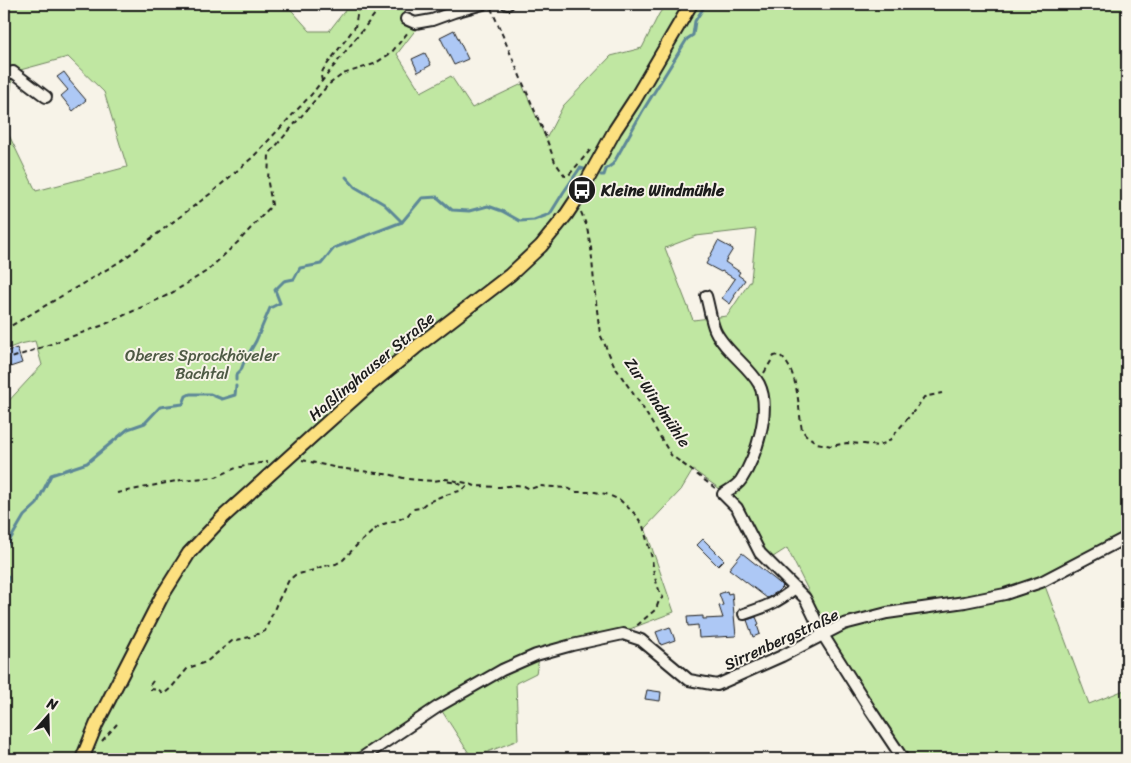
<svg xmlns="http://www.w3.org/2000/svg" width="1131" height="763" viewBox="0 0 1131 763" font-family="Sriracha,sans-serif">
<rect width="100%" height="100%" fill="#f7f3e8"/>
<filter id="ink" filterUnits="userSpaceOnUse"><feTurbulence type="fractalNoise" baseFrequency=".02" numOctaves="2"/><feDisplacementMap in="SourceGraphic" scale="10" xChannelSelector="R" yChannelSelector="G"/><feConvolveMatrix kernelMatrix="1 2 1 2 8 2 1 2 1" color-interpolation-filters="sRGB"/></filter>
<g filter="url(#ink)">
<!-- green -->
<g fill="#c0e7a2" stroke="#6e825f" fill-rule="evenodd">
<path d="M 4,4 L 286,4 L 310,31 L 329,31 L 350,4 L 404,4 L 404,13 L 418,19 L 417,28 L 397,54 L 421,92 L 451,76 L 472,108 L 522,84 L 546,139 L 563,106 L 611,56 L 642,48 L 659,14 L 666,4 L 1127,4 L 1127,532 L 1042,578 L 1089,704 L 1127,689 L 1127,759 L 907,759 L 833,644 L 826,626 L 787,548 L 770,559 L 762,553 L 737,501 L 693,470 L 681,490 L 645,528 L 674,612 L 622,632 L 536,652 L 356,759 L 4,759 L 4,406 L 42,365 L 35,341 L 20,344 L 4,350 ZM 68,57 L 104,92 L 127,167 L 36,191 L 6,129 L 13,72 ZM 756,229 L 751,280 L 727,316 L 693,320 L 665,248 L 696,236 Z"/>
<polygon points="539,659 536,673 516,683 518,740 472,758 440,708 503,672"/>
</g>
<g fill="none" stroke-linecap="round" stroke-linejoin="round">
<!-- stream -->
<g stroke="#5d8897" stroke-width="3">
<polyline points="601,175 604,175 606,169 613,164 642,112 687,39 693,35 695,21 706,4"/>
<polyline points="346,177 355,187 384,204 402,222"/>
<polyline points="236,380 236,375 241,370 244,362 256,341 270,308 280,303 275,290 284,281 294,279 300,268 321,264 334,248 402,222 422,198 437,197 452,210 469,211 488,206 502,211 520,221 534,220 550,214 563,193 580,168 584,169"/>
<polyline points="4,550 24,516 36,505 51,475 87,463 128,429 145,423 160,407 183,404 186,396 190,394 210,394 222,399 235,395 236,386"/>
<polyline points="4,572 8,577 5,595 5,624 4,626"/>
</g>
</g>
<!-- building -->
<g fill="#adc8f5" stroke="#1c1c1c">
<polygon points="454,30 468,59 454,65 440,37"/>
<polygon points="425,53 431,65 418,72 412,59"/>
<polygon points="64,72 70,80 69,80 86,100 73,111 61,96 68,90 57,77"/>
<polygon points="718,241 733,249 725,262 740,272 738,275 745,280 734,295 735,296 730,304 722,298 735,279 722,271 721,272 706,264"/>
<polygon points="17,348 22,363 10,367 5,352"/>
<polygon points="703,539 724,560 718,566 697,545"/>
<polygon points="742,553 783,586 777,592 767,598 729,569"/>
<polygon points="727,591 728,594 732,593 736,636 699,638 698,625 688,626 687,617 703,616 703,619 723,618 719,606 723,605 719,594"/>
<polygon points="756,617 759,624 757,625 760,634 753,637 747,620"/>
<polygon points="670,627 675,640 661,645 656,632"/>
<polygon points="647,690 661,692 660,701 645,699"/>
</g>
<g fill="none" stroke-linecap="round" stroke-linejoin="round">
<defs>
<g id="minor">
<polyline points="507,4 508,4"/>
<polyline points="406,19 415,23 432,20 454,12 483,4"/>
<polyline points="4,75 13,72 46,97"/>
<path d="M 706,296 C 709,306 711,321 715,330 C 724,350 749,366 759,384 C 772,410 756,457 741,480 C 737,486 729,490 723,494 L 737,508 L 760,553 L 805,598 L 823,635 L 871,711 L 903,759"/>
<path d="M 744,614 C 765,607 777,603 795,588"/>
<polyline points="360,759 439,706 502,670 536,655 572,645 623,634 641,640 689,680 717,685 782,656 844,624 887,613 965,602 1005,594 1041,582 1127,537"/>
</g>
<polyline id="major" points="82,759 96,725 162,596 189,553 224,516 319,430 366,388 415,348 510,275 541,246 566,215 578,197 615,130 634,101 691,4"/>
</defs>
<!-- minor casing -->
<use href="#minor" stroke="#1c1c1c" stroke-width="14"/>
<!-- major casing -->
<use href="#major" stroke="#1c1c1c" stroke-width="16"/>
<!-- path -->
<g stroke="#1c1c1c" stroke-width="2" stroke-dasharray="5 4" stroke-linecap="butt">
<polyline points="491,8 545,135 555,162 565,176 568,176 592,148"/>
<polyline points="322,81 321,76 323,70 355,27 359,4"/>
<polyline points="581,212 587,227 591,248 595,294 600,334 615,367 643,408 671,455 715,488"/>
<polyline points="4,330 121,261 210,194 253,157 311,95 383,4"/>
<polyline points="4,360 9,359 101,326 170,294 207,271 240,240 272,205 268,183 269,154 328,85 343,74 374,64 391,53 409,31"/>
<path d="M 764,373 L 774,356 L 779,355 C 799,369 798,409 802,430 L 806,435 L 817,443 L 832,446 L 847,443 L 864,444 L 877,446 L 888,442 L 918,406 L 924,397 L 942,393"/>
<polyline points="302,460 338,468 392,475 407,479 433,481 446,479 467,483 475,486 500,487 516,485 524,486 530,489 539,486 567,488 576,492 595,492 606,494 620,500 636,515 643,526 652,558 654,575 660,593 663,597 659,601 656,609 634,628"/>
<polyline points="117,493 181,480 216,477 236,468 254,464 268,462"/>
<polyline points="153,681 150,685 150,689 159,690 164,694 171,688 188,668 206,662 232,641 250,637 265,631 277,603 289,580 295,575 314,570 323,566 336,564 343,560 357,545 380,525 398,520 408,515 413,509 420,508 426,503 442,496 463,490 466,487 457,483 444,481"/>
<polyline points="102,741 117,724"/>
</g>
<!-- minor -->
<use href="#minor" stroke="#f7f3e8" stroke-width="10"/>
<!-- major -->
<use href="#major" stroke="#fce080" stroke-width="12"/>
</g>
</g>
<!-- icons -->
<defs>
<symbol id="bus-disc" viewBox="-11 -11 22 22"><circle r="9.5" fill="#1c1c1c" stroke="#f7f3e8"/><path d="M-5-6H5V4H4V6H2V4H-2V6H-4V4H-5ZM-3.5-4V0h7V-4ZM-3.5 1.2v1.5H-2V1.2ZM2 1.2v1.5H3.5V1.2Z" fill="#fff"/></symbol>
</defs>
<g fill-rule="evenodd">
<use href="#bus-disc" x="566" y="174" width="32" height="32"/>
</g>
<g text-anchor="middle" stroke-width="4" stroke-linejoin="round" paint-order="stroke">
<!-- poi labels -->
<g font-size="16" font-weight="bold" fill="#1c1c1c" stroke="#f7f3e8" text-anchor="start">
<text x="601" y="196">Kleine Windmühle</text>
</g>
<!-- park labels -->
<g font-size="16" fill="#4d5944" stroke="#f7f3e8">
<text x="202" y="361">Oberes Sprockhöveler<tspan x="202" dy="18">Bachtal</tspan></text>
</g>
<!-- street labels -->
<g font-size="16" fill="#1c1c1c" stroke="#f7f3e8">
<text transform="translate(371 366) rotate(-40)" y="6">Haßlinghauser Straße</text>
<text transform="translate(658 402) rotate(56)" y="6">Zur Windmühle</text>
<text transform="translate(781 639) rotate(-25)" y="6">Sirrenbergstraße</text>
</g>
</g>
<!-- margin -->
<rect width="1131" height="763" fill="none" stroke="#f7f3e8" stroke-width="20"/>
<rect x="10" y="10" width="1111" height="743" fill="none" stroke="#1c1c1c" stroke-width="2" filter="url(#ink)"/>
<!-- north arrow -->
<g transform="translate(48 716) rotate(20)" stroke="#f7f3e8" stroke-width="4" paint-order="stroke">
<path d="M0-4L9 19L0 12L-9 19Z" fill="#1c1c1c"/>
<text y="-8" font-size="14" font-weight="bold" text-anchor="middle" fill="#1c1c1c">N</text>
</g>
</svg>
